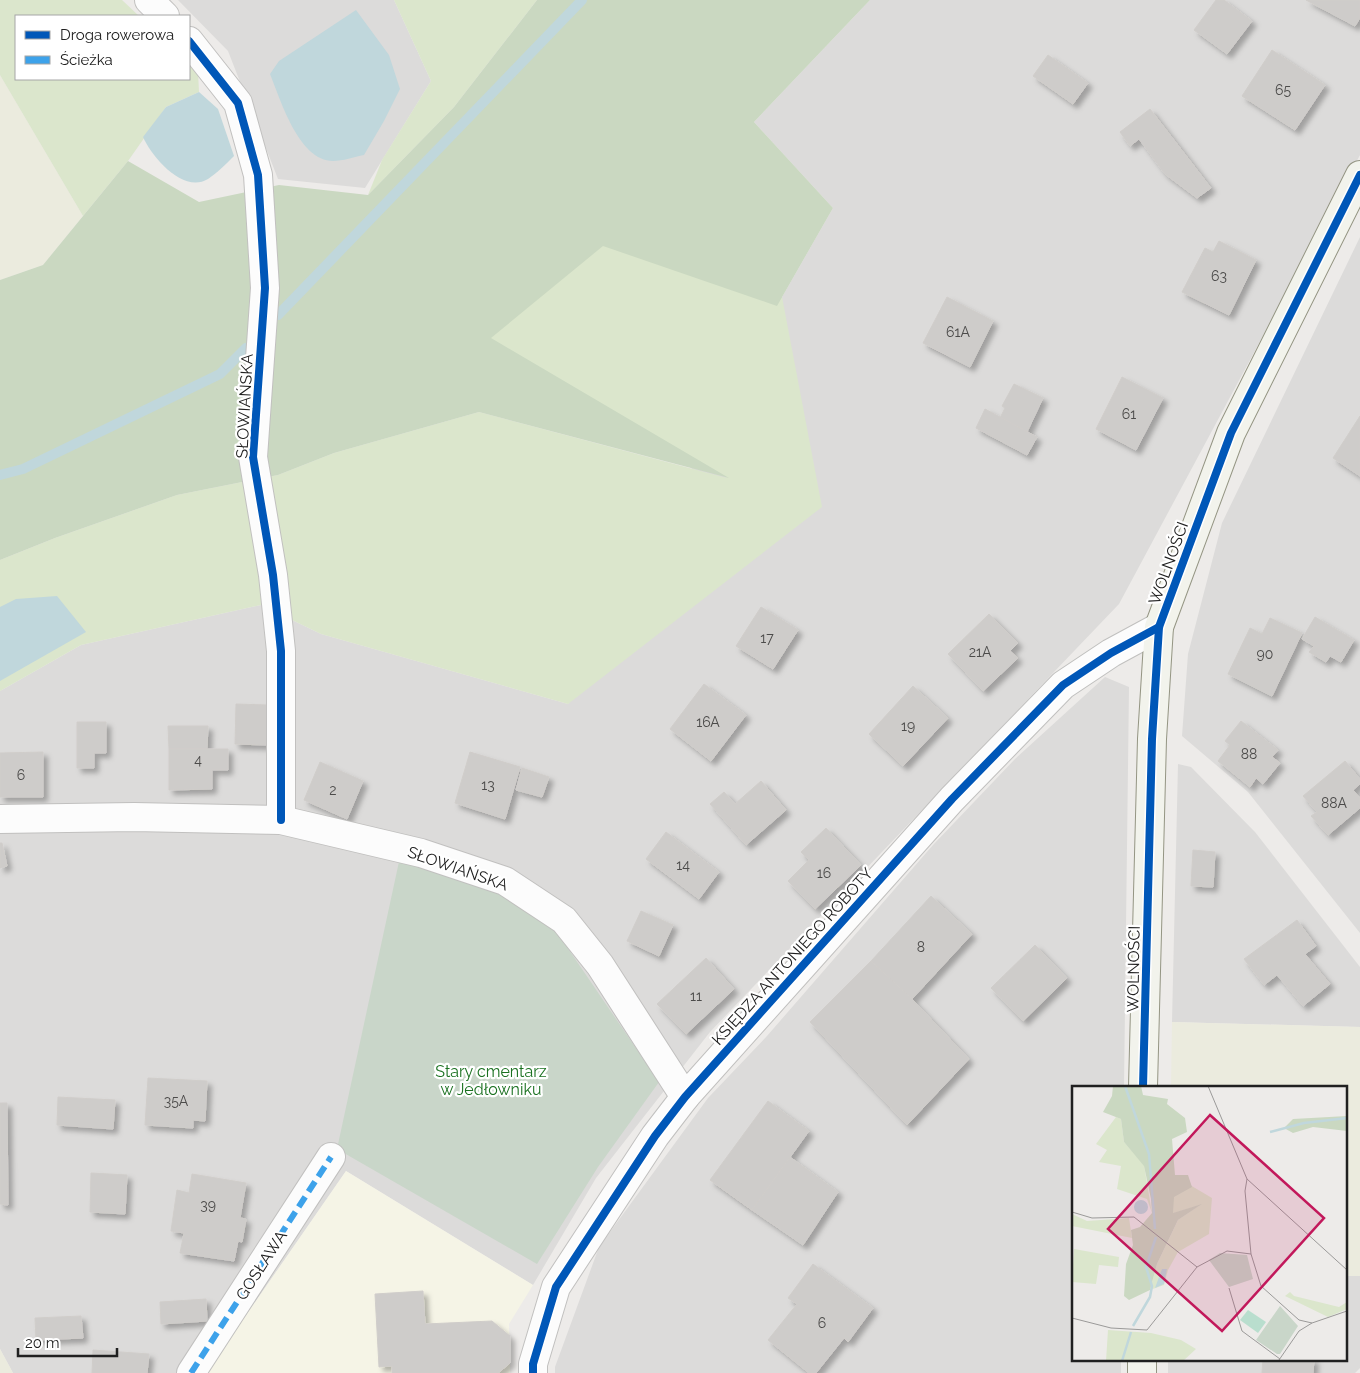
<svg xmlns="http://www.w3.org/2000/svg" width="1360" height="1373" viewBox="0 0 1360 1373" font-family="Raleway,sans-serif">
<defs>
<filter id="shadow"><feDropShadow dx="4.5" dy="4.5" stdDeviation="2.5" flood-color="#0004"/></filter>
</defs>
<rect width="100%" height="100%" fill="#edebe9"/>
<!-- residential -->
<g fill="#dcdbda">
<polygon points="178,0 394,0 431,81 365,188 278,179 228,51"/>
<polygon points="870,0 1360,0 1360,155 1119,604 710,1032 596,1178 533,1285 346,1171 206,1373 13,1373 0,1349 0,691 81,645 261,605 321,634 568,704 777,306 833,208 754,122"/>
<polygon points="1360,237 1360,933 1248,792 1182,736 1188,654 1222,523"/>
<polygon points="1105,677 1129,687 1124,1087 1074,1087 1074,1359 1121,1359 1121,1373 555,1373 555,1367 599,1247 708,1098 767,1036 933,845 1015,759"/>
<polygon points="1178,764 1191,767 1255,832 1360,967 1360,1027 1172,1022"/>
<polygon points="1346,1276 1360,1276 1360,1368 1355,1373 1168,1373 1168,1359 1346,1359"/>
</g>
<!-- education -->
<polygon fill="#f5f4e6" points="346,1171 533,1285 509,1324 510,1373 206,1373"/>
<!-- farmland -->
<g fill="#ebebde">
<polygon points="0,75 83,216 43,265 0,280"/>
<polygon points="1172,1022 1360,1027 1360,1276 1346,1276 1346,1087 1171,1087"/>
<polygon points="0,1349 13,1373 0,1373"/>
</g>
<!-- grass -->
<g fill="#dbe6cc">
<polygon points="0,0 122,0 139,16 16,16 16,79 189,79 189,63 198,72 199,92 166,107 128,161 83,216 0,75"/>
<polygon points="394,0 537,0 454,107 368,195 382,160 431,81"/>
<polygon points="597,220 779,281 822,507 568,704 321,634 261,605 81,645 0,691 0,560 55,538 177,495 278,475 334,453 479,412 727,478 473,332"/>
</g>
<!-- forest -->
<polygon fill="#cad8c1" points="537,0 870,0 754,122 833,208 777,306 603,246 491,338 729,478 479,412 334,453 278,475 177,495 55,538 0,560 0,280 43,265 128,161 199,202 279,185 368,195 454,107"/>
<!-- cemetery -->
<polygon fill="#c9d6c9" points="400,857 508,894 554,928 659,1082 598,1167 537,1264 337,1149"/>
<!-- water -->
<g fill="#c0d7dc">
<path d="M 356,10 L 389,55 L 400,89 L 384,121 L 364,155 C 354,157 343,161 333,161 C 299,161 281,101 270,74 L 279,61 Z"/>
<path d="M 199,92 L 218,109 L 234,156 C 226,164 217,173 208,179 C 183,194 152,157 143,137 L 166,107 Z"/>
<polygon points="57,596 86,632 0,681 0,607 16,599"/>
</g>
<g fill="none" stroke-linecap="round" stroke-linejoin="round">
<!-- stream -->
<g stroke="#c0d7dc" stroke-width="10">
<polyline points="278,315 582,0"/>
<polyline points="0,475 23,469 220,374 246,348"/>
</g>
</g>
<!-- building -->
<g fill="#ceccca" stroke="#d0cdca" filter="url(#shadow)">
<polygon points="1216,0 1224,0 1252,21 1227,54 1194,30"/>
<polygon points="1306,0 1360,0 1360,18 1355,26"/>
<polygon points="1272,50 1325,85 1295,130 1242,96"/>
<polygon points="1048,55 1088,83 1073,104 1033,76"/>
<polygon points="1150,109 1211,188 1197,198 1165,174 1139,139 1130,146 1120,132"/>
<polygon points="1219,241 1256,260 1229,315 1182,292 1205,248 1213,252"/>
<polygon points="947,297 993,321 970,367 923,343"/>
<polygon points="1122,377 1163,398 1136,450 1096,429"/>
<polygon points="1014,384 1043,398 1027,432 1000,418 1005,408 1002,406"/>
<polygon points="985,409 1037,437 1027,455 976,428"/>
<polygon points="1360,416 1360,476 1333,458"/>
<polygon points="761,607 798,630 773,669 736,646"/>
<polygon points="989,614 1018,643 1010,651 1018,658 983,691 948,654"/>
<polygon points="1315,617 1354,640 1341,662 1330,656 1326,662 1309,652 1314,646 1302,639"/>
<polygon points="1270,618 1302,633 1272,696 1228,674 1250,628 1262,634"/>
<polygon points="704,684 746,715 711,761 670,729"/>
<polygon points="913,686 948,718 903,766 869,734"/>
<polygon points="236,704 267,705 267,745 235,744"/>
<polygon points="1241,721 1278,750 1272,757 1280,763 1263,784 1256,778 1250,787 1218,761 1230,745 1225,741"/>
<polygon points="77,722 106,722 106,753 94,753 94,768 77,768"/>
<polygon points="168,726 208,726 207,749 169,749"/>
<polygon points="169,749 228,749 228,770 212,770 212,789 169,790"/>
<polygon points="43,752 43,797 0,797 0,753"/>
<polygon points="470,752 520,767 505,819 455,803"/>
<polygon points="1345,761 1360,779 1360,784 1353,790 1360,798 1360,808 1328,835 1311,816 1317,812 1303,796"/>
<polygon points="320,762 363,781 347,819 304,800"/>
<polygon points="522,768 549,777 542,797 516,790"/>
<polygon points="761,781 786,810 746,845 710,804 724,792 735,804"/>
<polygon points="826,828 861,865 815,909 788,881 809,860 801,852"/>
<polygon points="666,832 719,872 699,899 646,859"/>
<polygon points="0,843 2,843 7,866 0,868"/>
<polygon points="1193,850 1215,852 1213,887 1191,886"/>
<polygon points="931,896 972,934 912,999 871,961"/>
<polygon points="641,911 673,925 659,956 627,941"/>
<polygon points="1297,920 1316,946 1305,954 1330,984 1303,1006 1277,975 1264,985 1244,959"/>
<polygon points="1035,945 1067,978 1023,1021 991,988"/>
<polygon points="706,958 734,989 686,1034 657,1004"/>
<polygon points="871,961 912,999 969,1059 907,1125 810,1022"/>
<polygon points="148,1078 207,1081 205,1121 193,1120 193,1128 145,1125"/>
<polygon points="58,1097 115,1100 113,1129 57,1125"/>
<polygon points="768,1101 809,1131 752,1210 710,1180"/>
<polygon points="0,1103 7,1103 8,1205 0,1204"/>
<polygon points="790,1157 838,1192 803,1245 752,1210"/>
<polygon points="91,1173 127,1175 125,1214 90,1212"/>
<polygon points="192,1174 246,1183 240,1218 246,1219 242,1242 238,1241 234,1261 180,1253 184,1233 171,1231 177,1190 189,1193"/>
<polygon points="813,1264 873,1308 848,1342 844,1338 816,1373 809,1373 768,1340 797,1304 788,1298"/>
<polygon points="423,1291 425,1324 492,1321 510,1336 510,1363 498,1373 392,1373 392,1366 379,1367 375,1294"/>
<polygon points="206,1299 207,1321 161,1324 160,1302"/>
<polygon points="81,1316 83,1338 36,1340 35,1318"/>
<polygon points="93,1350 149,1354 147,1373 92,1373"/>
<polygon points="1263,1359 1314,1359 1313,1373 1262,1373"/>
</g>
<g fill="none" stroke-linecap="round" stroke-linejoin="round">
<defs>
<g id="street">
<polyline points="149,0 165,16"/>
<polyline points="189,41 238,103 258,175 265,288 253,457 273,575 281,651 281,820"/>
<polyline points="0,819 134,817 281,820 421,853 505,881 564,920 600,965 685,1097"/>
<polyline points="191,1373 331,1157"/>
<polyline points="533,1373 533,1364 556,1287 655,1136 685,1097 952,799 1063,685 1111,653 1159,627"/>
</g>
<g id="secondary">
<polyline points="1143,1087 1152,739 1159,627 1231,433 1360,175"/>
<polyline points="1142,1359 1142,1373"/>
</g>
</defs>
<!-- street casing -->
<use href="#street" stroke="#c1c0bf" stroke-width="30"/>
<!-- secondary casing -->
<use href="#secondary" stroke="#949583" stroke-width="30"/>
<!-- street -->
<use href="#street" stroke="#fcfcfc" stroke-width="28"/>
<!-- secondary -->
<use href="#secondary" stroke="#f2f3ec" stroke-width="28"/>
<!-- quiet -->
<polyline stroke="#3da2ea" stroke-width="6" stroke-dasharray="12 6" stroke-linecap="butt" points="191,1373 331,1157"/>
<defs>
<g id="cycleway">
<polyline points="189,41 238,103 258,175 265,288 253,457 273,575 281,651 281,820"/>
<polyline points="1143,1087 1152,739 1159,627 1231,433 1360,175"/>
<polyline points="533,1373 533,1364 556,1287 655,1136 685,1097 952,799 1063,685 1111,653 1159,627"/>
</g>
</defs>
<!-- cycleway casing -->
<use href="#cycleway" stroke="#fff" stroke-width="11"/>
<!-- cycleway -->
<use href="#cycleway" stroke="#0057b8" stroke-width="8"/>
</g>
<g text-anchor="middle" stroke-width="4.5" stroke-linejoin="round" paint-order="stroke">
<!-- number labels -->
<g font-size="14" fill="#4c4b4a">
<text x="1283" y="95">65</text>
<text x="1219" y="281">63</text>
<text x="958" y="337">61A</text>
<text x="1129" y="419">61</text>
<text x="767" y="643">17</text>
<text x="980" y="657">21A</text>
<text x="1265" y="659">90</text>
<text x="708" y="727">16A</text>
<text x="908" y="731">19</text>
<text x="1249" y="759">88</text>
<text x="198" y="765">4</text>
<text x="21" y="780">6</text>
<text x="488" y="790">13</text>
<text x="333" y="795">2</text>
<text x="1334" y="808">88A</text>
<text x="683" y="870">14</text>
<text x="824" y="878">16</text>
<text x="921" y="952">8</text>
<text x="696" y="1001">11</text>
<text x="176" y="1106">35A</text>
<text x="208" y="1210">39</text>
<text x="822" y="1328">6</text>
</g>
<!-- street labels -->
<g font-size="16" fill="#202020" stroke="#fff">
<text transform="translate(244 406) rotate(-87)" y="6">SŁOWIAŃSKA</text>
<text transform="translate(1168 563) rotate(-70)" y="6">WOLNOŚCI</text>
<text transform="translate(458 868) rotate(19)" y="6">SŁOWIAŃSKA</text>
<text transform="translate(792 956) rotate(-48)" y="6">KSIĘDZA ANTONIEGO ROBOTY</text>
<text transform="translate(1133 969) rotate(-89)" y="6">WOLNOŚCI</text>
<text transform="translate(261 1265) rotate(-57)" y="6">GOSŁAWA</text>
</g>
<!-- park labels -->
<g font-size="16" fill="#1a7120" stroke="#fff">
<text x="491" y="1077">Stary cmentarz<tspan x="491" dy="18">w Jedłowniku</tspan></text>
</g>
</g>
<!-- overview -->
<g transform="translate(1072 1086)">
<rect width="275" height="275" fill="#edebe9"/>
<path d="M 44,31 L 49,33 L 52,56 L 72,79 L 80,127 L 75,113 L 45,103 L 49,80 L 27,76 L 35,64 L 24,58 ZM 118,99 L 140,112 L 137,148 L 106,166 L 96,184 L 92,199 L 78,204 L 85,178 L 106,134 L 128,119 L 99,128 L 99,109 ZM 0,128 L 15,135 L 57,132 L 60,152 L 0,140 ZM 2,163 L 47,171 L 46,181 L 27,179 L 24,198 L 0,196 ZM 218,206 L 222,210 L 267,221 L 275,216 L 275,223 L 256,231 L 213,210 ZM 36,244 L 79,247 L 109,254 L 124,263 L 111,275 L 34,275 Z" fill="#dbe6cc"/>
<path d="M 41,0 L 69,0 L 71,9 L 96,13 L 95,18 L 113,32 L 115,46 L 100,53 L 103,89 L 116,89 L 120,101 L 102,111 L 101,127 L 130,118 L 106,134 L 85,178 L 78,204 L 57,214 L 52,210 L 54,178 L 61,159 L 59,144 L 68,141 L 80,127 L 79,113 L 72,80 L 52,56 L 49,33 L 31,26 L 40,10 ZM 275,30 L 275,45 L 241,41 L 221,47 L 212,42 L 221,33 Z" fill="#cad8c1"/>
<path d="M 148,167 L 175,169 L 181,193 L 157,201 L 137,174 ZM 208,220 L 226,240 L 208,268 L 205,268 L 184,254 Z" fill="#c9d6c9"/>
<path d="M 176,224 L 194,236 L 186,247 L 168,234 Z" fill="#b9dece"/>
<path d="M62 121a7 7 0 1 1 14 0a7 7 0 1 1-14 0ZM 90,183 L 95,183 L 92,198 L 83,202 Z" fill="#c0d7dc"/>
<path fill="none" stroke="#c0d7dc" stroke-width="2.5" d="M 53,0 L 77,68 L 83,143M 198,46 L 232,37 L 275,32M 61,240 L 78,211 L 80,200 L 74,181 L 84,151M 50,275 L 59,246"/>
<path fill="none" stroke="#9b9a99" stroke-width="1" d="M 136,0 L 175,93 L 275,184M 175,93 L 173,105 L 179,168 L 189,200 L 227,234 L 240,237 L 275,225M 0,126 L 20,132 L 62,131 L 125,181M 157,202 L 170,245 L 208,273M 0,232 L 39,242 L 75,244 L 125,181 L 155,165 L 179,168M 207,274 L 227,245 L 240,237"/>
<path fill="#c2185b" fill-opacity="0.15" stroke="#c2185b" stroke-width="2.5" d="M 138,29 L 252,132 L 150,245 L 36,143 Z"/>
<rect width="275" height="275" fill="none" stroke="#202020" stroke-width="2.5"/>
</g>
<!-- legend -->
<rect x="15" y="15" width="175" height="65" fill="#ffffff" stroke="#a6a6a6"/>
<rect x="25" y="31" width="25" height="8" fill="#0057b8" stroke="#a6a6a6"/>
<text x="60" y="40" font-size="15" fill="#202020">Droga rowerowa</text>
<rect x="25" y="56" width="25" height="8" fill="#3da2ea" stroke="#a6a6a6"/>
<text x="60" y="65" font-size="15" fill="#202020">Ścieżka</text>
<!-- scale -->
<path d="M18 1348v8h99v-8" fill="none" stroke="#202020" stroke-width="2.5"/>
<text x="25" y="1348" font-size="15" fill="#202020" stroke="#ffffff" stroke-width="4" paint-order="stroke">20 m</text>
</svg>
